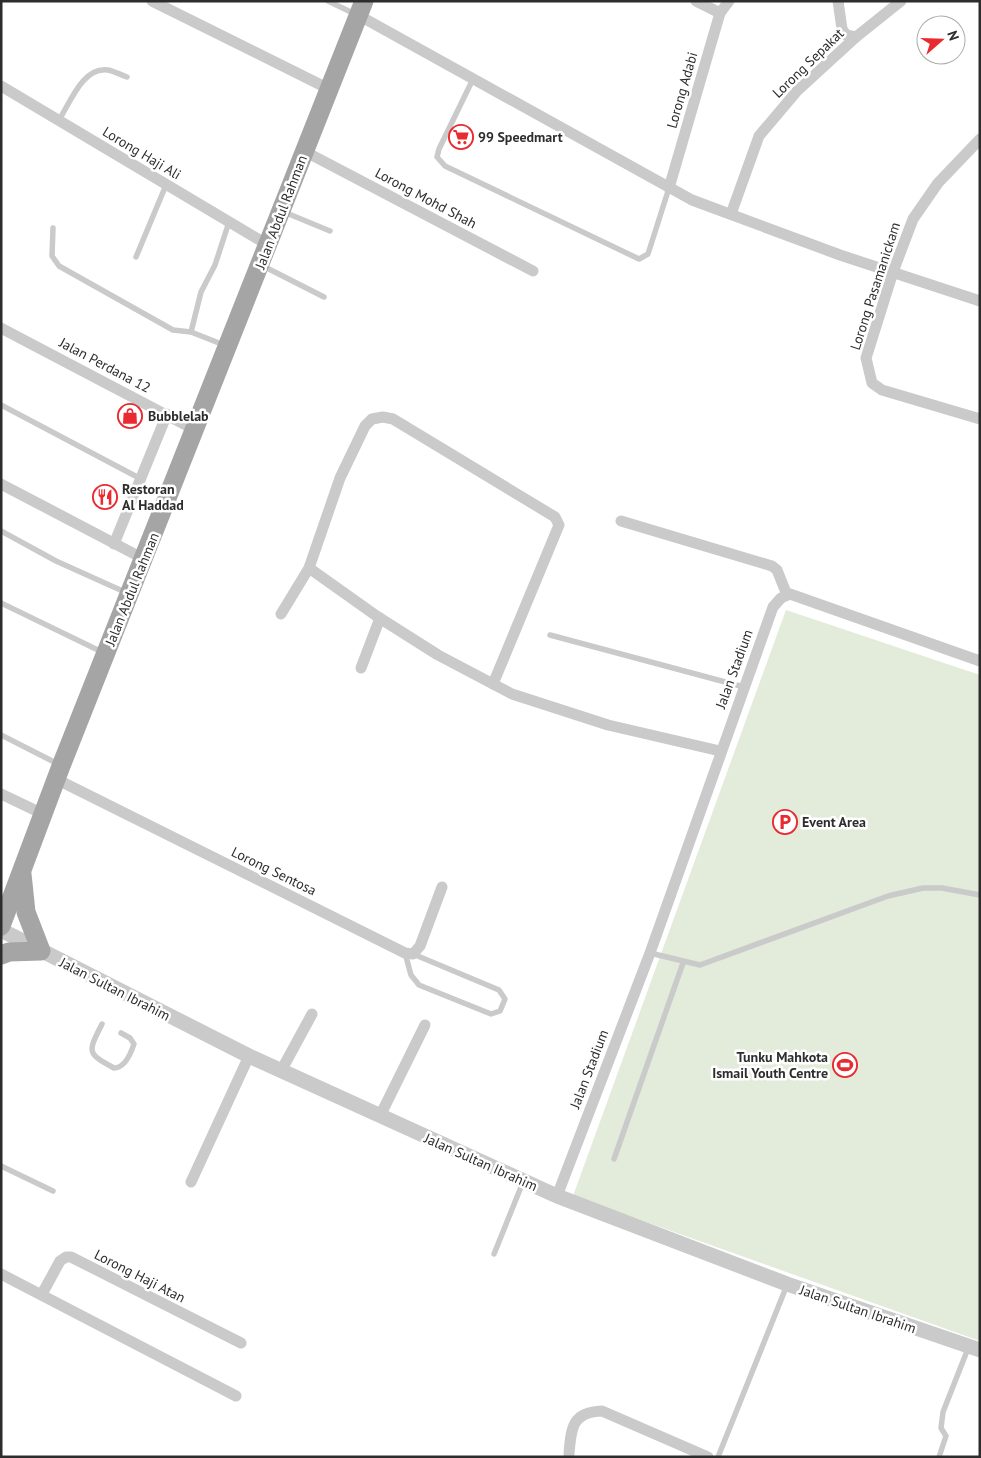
<svg xmlns="http://www.w3.org/2000/svg" width="981" height="1458" viewBox="0 0 981 1458" font-family="'PT Sans',sans-serif">
<rect width="100%" height="100%" fill="#fff"/>
<!-- green -->
<polygon fill="#e3ebda" points="786,610 980,675 980,1341 573,1196"/>
<g fill="none" stroke-linecap="round" stroke-linejoin="round">
<!-- service -->
<g stroke="#cacaca" stroke-width="5.5">
<polyline points="328,1 355,14"/>
<polyline points="473,79 439,149 437,157 445,166 639,259 648,254 669,188"/>
<path d="M 59,120 C 70,103 83,66 108,70 C 114,71 121,75 127,77"/>
<polyline points="284,212 330,231"/>
<polyline points="53,228 52,256 59,266 173,330 191,332"/>
<polyline points="136,257 166,185"/>
<polyline points="261,265 324,297"/>
<polyline points="224,345 191,332 201,292 215,265 229,222"/>
<polyline points="1,405 141,479"/>
<polyline points="1,531 56,561 127,593"/>
<polyline points="1,603 102,652"/>
<polyline points="550,635 744,687"/>
<polyline points="1,735 60,765"/>
<polyline points="405,953 411,975 419,985 491,1014 500,1011 505,999 499,990 413,954"/>
<polyline points="650,953 700,965 888,896 923,888 942,888 980,895"/>
<path d="M 102,1024 C 88,1052 86,1053 114,1068 C 125,1068 131,1053 134,1044 L 130,1038 L 121,1033"/>
<polyline points="614,1159 683,963"/>
<polyline points="1,1166 53,1191"/>
<polyline points="494,1254 523,1182"/>
<polyline points="718,1457 787,1285"/>
<polyline points="939,1457 946,1436 941,1428 943,1412 969,1346"/>
</g>
<!-- minor -->
<g stroke="#cacaca" stroke-width="11">
<polyline points="152,1 329,89"/>
<polyline points="696,1 720,13"/>
<polyline points="838,1 842,29 846,35 856,37"/>
<polyline points="358,15 692,200 840,255 980,301"/>
<polyline points="1,86 268,245"/>
<polyline points="980,139 938,183 913,219 893,272 866,358 872,383 882,390 980,419"/>
<polyline points="304,151 533,271"/>
<polyline points="669,188 720,13 729,1"/>
<polyline points="731,214 759,136 797,91 856,37 901,1"/>
<polyline points="1,328 195,430"/>
<polyline points="1,484 144,559"/>
<polyline points="621,521 772,566 777,570 787,595"/>
<polyline points="114,544 167,414"/>
<polyline points="309,568 378,617 438,655 512,694 608,725 720,751"/>
<polyline points="281,614 309,568 340,478 365,426 372,419 383,417 393,419 555,517 559,525 493,684"/>
<polyline points="361,668 380,618"/>
<polyline points="56,779 405,953 413,954 420,946 442,887"/>
<polyline points="1,794 43,814"/>
<polyline points="281,1071 312,1014"/>
<polyline points="380,1116 425,1025"/>
<polyline points="191,1182 249,1056"/>
<polyline points="557,1196 650,953 773,607 781,598 790,594 980,661"/>
<polyline points="1,1274 236,1396"/>
<polyline points="42,1294 60,1261 66,1257 71,1257 241,1343"/>
<path d="M 569,1454 C 571,1428 572,1412 602,1411 L 708,1457"/>
</g>
<!-- tertiary -->
<polyline stroke="#cacaca" stroke-width="15" points="1,930 249,1056 557,1196 787,1284 980,1350"/>
<!-- primary -->
<g stroke="#a5a5a5" stroke-width="19">
<polyline points="1,926 61,766 364,1"/>
<polyline points="1,955 9,952 41,951 26,912 22,874"/>
</g>
</g>
<!-- icons -->
<defs>
<symbol id="supermarket-ring" viewBox="-11 -11 22 22"><circle r="9.5" fill="#fff" stroke="#e92a30" stroke-width="1.5"/><path d="M-6-5.5h2.5l.6 2H6L4.5 2H-2.5L-4.4-4H-6ZM-1.5 3.2a1.3 1.3 0 1 0 .1 0ZM3 3.2a1.3 1.3 0 1 0 .1 0Z" fill="#e92a30"/></symbol>
<symbol id="shop-ring" viewBox="-11 -11 22 22"><circle r="9.5" fill="#fff" stroke="#e92a30" stroke-width="1.5"/><path d="M-5-2.5h2.3a2.7 3.5 0 0 1 5.4 0H5L5.5 6h-11ZM-1.5-2.5h3a1.5 2.3 0 0 0-3 0Z" fill="#e92a30"/></symbol>
<symbol id="restaurant-ring" viewBox="-11 -11 22 22"><circle r="9.5" fill="#fff" stroke="#e92a30" stroke-width="1.5"/><path d="M-5-6h1v4h1v-4h1v4h1v-4h1v5L-1.5 .5V6h-2V.5L-5-1ZM5-6V6H3V1.5H1.5Q1.5-4 5-6Z" fill="#e92a30"/></symbol>
<symbol id="parking-ring" viewBox="-11 -11 22 22"><circle r="9.5" fill="#fff" stroke="#e92a30" stroke-width="1.5"/><path d="M-3.5-5.5H1a3.5 3.5 0 0 1 0 7H-1V5.5H-3.5ZM-1-3.4V-.6H.8a1.4 1.4 0 0 0 0-2.8Z" fill="#e92a30"/></symbol>
<symbol id="stadium-ring" viewBox="-11 -11 22 22"><circle r="9.5" fill="#fff" stroke="#e92a30" stroke-width="1.5"/><path d="M0-5a6.5 5 0 1 0 0 10a6.5 5 0 1 0 0-10ZM-3.5-1.8h7v3.6h-7Z" fill="#e92a30"/></symbol>
</defs>
<g fill-rule="evenodd">
<use href="#supermarket-ring" x="447" y="123" width="28" height="28"/>
<use href="#shop-ring" x="116" y="402" width="28" height="28"/>
<use href="#restaurant-ring" x="91" y="483" width="28" height="28"/>
<use href="#parking-ring" x="771" y="808" width="28" height="28"/>
<use href="#stadium-ring" x="831" y="1051" width="28" height="28"/>
</g>
<g text-anchor="middle" stroke-width="5" stroke-linejoin="round" paint-order="stroke">
<!-- street labels -->
<g font-size="14" fill="#2d2d2d" stroke="#fff">
<text transform="translate(808 63) rotate(-44)" y="5">Lorong Sepakat</text>
<text transform="translate(682 90) rotate(-74)" y="5">Lorong Adabi</text>
<text transform="translate(142 153) rotate(31)" y="5">Lorong Haji Ali</text>
<text transform="translate(426 198) rotate(28)" y="5">Lorong Mohd Shah</text>
<text transform="translate(281 212) rotate(-69)" y="5">Jalan Abdul Rahman</text>
<text transform="translate(875 286) rotate(-72)" y="5">Lorong Pasamanickam</text>
<text transform="translate(105 365) rotate(28)" y="5">Jalan Perdana 12</text>
<text transform="translate(132 589) rotate(-68)" y="5">Jalan Abdul Rahman</text>
<text transform="translate(734 669) rotate(-70)" y="5">Jalan Stadium</text>
<text transform="translate(274 871) rotate(26)" y="5">Lorong Sentosa</text>
<text transform="translate(115 989) rotate(27)" y="5">Jalan Sultan Ibrahim</text>
<text transform="translate(589 1069) rotate(-69)" y="5">Jalan Stadium</text>
<text transform="translate(481 1162) rotate(24)" y="5">Jalan Sultan Ibrahim</text>
<text transform="translate(140 1276) rotate(27)" y="5">Lorong Haji Atan</text>
<text transform="translate(858 1309) rotate(19)" y="5">Jalan Sultan Ibrahim</text>
</g>
<!-- poi labels -->
<g font-size="14" font-weight="bold" fill="#2d2d2d" stroke="#fff" text-anchor="start">
<text x="478" y="142">99 Speedmart</text>
<text x="148" y="421">Bubblelab</text>
<text x="122" y="494">Restoran<tspan x="122" dy="16">Al Haddad</tspan></text>
<text x="802" y="827">Event Area</text>
<text x="828" y="1062" text-anchor="end">Tunku Mahkota<tspan x="828" dy="16">Ismail Youth Centre</tspan></text>
</g>
</g>
<!-- border -->
<rect width="981" height="1458" fill="none" stroke="#2d2d2d" stroke-width="5"/>
<!-- north arrow -->
<g transform="translate(941 40) rotate(70)"><circle r="24" fill="#ffffff" stroke="#ababab"/>
<path d="M0-4L9 19L0 12L-9 19Z" fill="#e92a30"/>
<text y="-8" font-size="14" font-weight="bold" text-anchor="middle" fill="#2d2d2d">N</text>
</g>
</svg>
